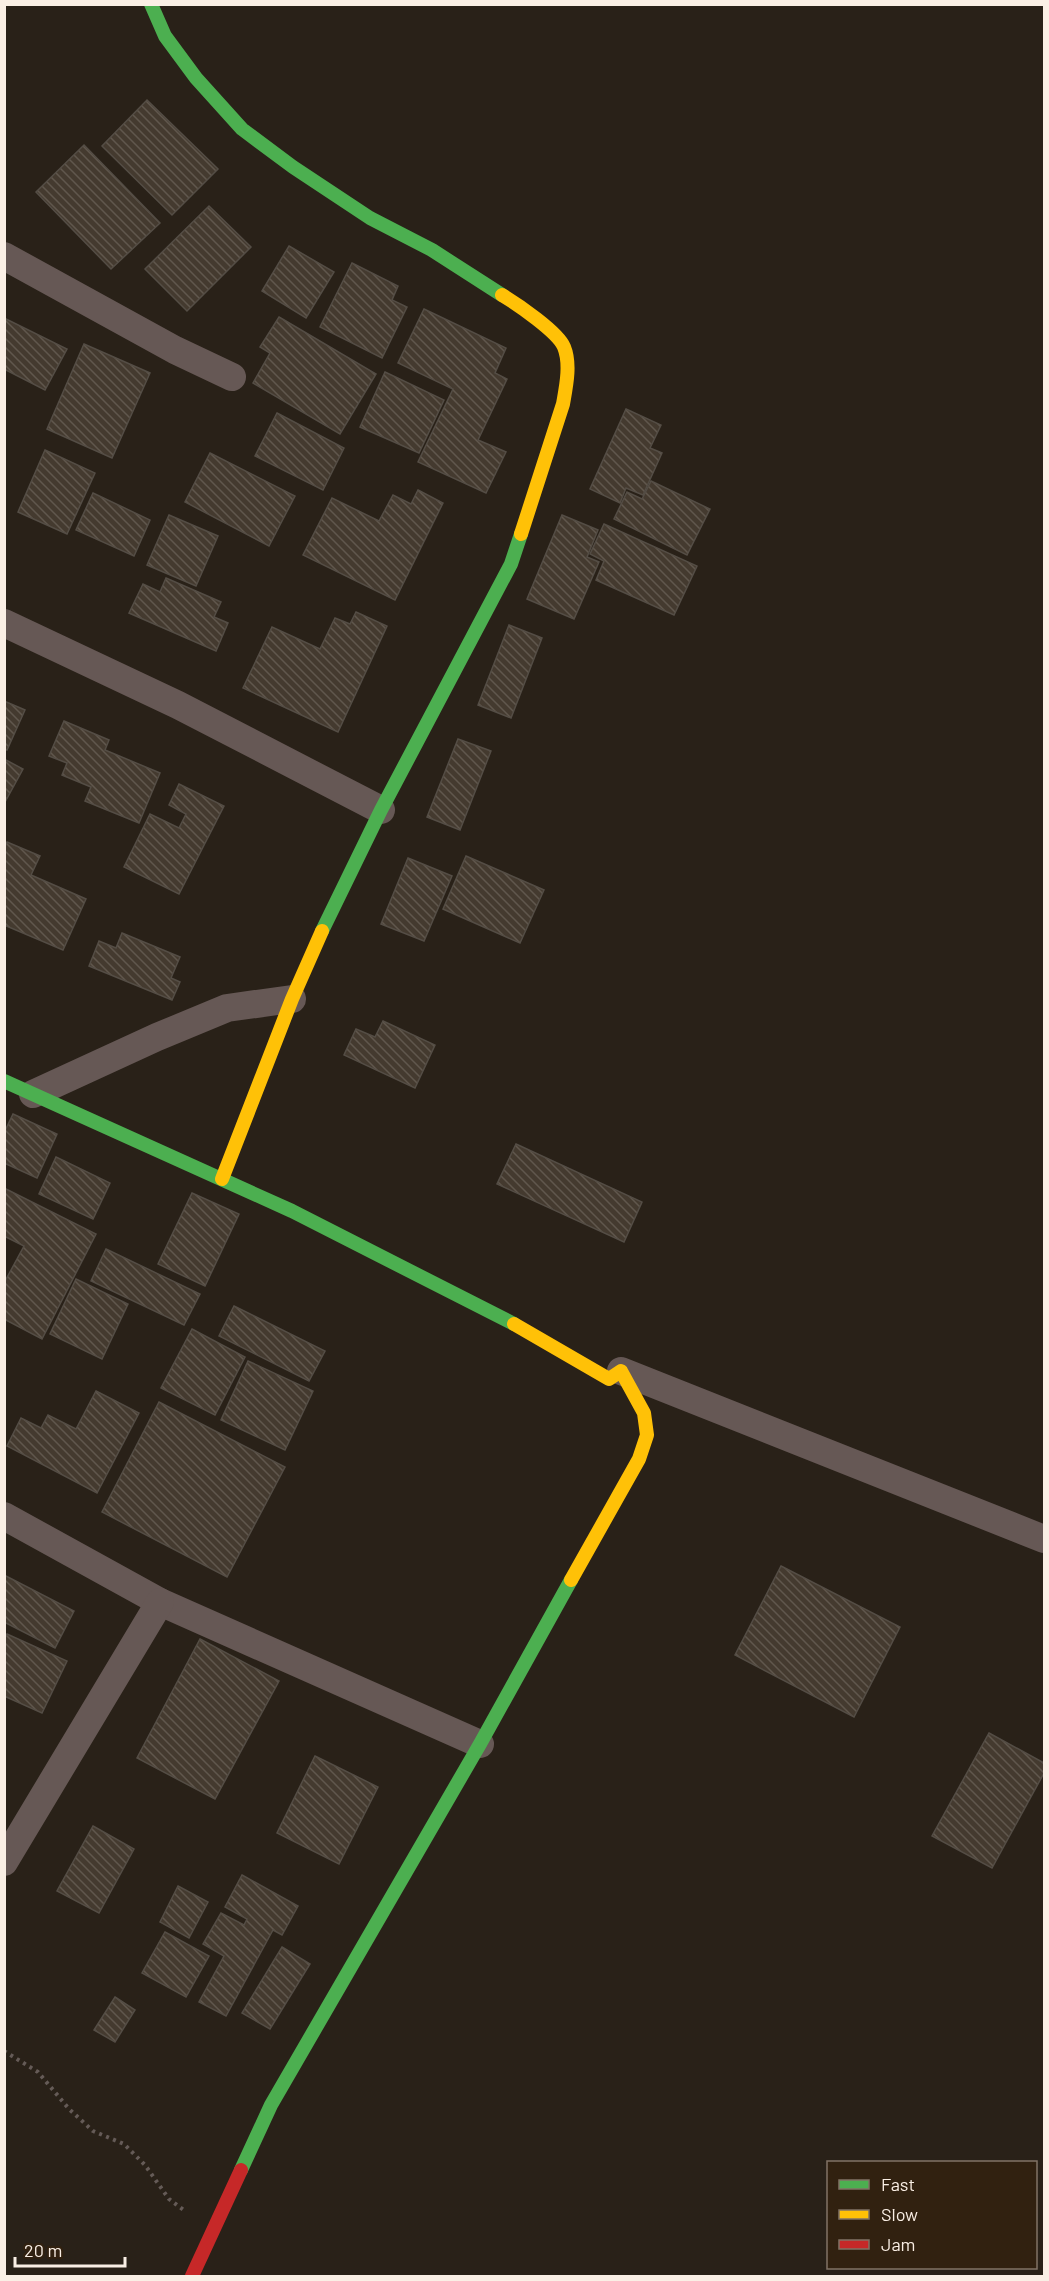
<svg xmlns="http://www.w3.org/2000/svg" width="1049" height="2281" viewBox="0 0 1049 2281" font-family="Barlow,sans-serif">
<defs>
<pattern id="building-back-hatch" width="6" height="6" patternUnits="userSpaceOnUse" patternTransform="scale(1.5)"><rect width="6" height="6" fill="#443a2f"/><path d="M-1 5l2 2M0 0l6 6M5-1l2 2" fill="none" stroke="#60574d"/></pattern>
</defs>
<rect width="100%" height="100%" fill="#292118"/>
<!-- building -->
<g fill="url(#building-back-hatch)" stroke="#544d45" stroke-width="1.5">
<polygon points="147,100 218,169 172,215 102,146"/>
<polygon points="84,145 160,223 111,269 36,192"/>
<polygon points="209,206 251,247 187,311 145,269"/>
<polygon points="289,246 334,272 306,318 262,291"/>
<polygon points="352,263 398,286 392,300 407,307 382,358 320,327"/>
<polygon points="424,309 506,348 495,373 507,379 478,440 506,452 486,493 418,462 453,389 398,363"/>
<polygon points="279,317 376,374 340,434 253,383 270,353 260,347"/>
<polygon points="4,318 67,349 45,390 4,369"/>
<polygon points="84,344 150,373 112,458 47,429"/>
<polygon points="385,372 444,400 419,453 360,427"/>
<polygon points="626,409 661,425 650,448 662,453 643,495 626,488 620,503 590,489"/>
<polygon points="277,413 344,448 323,490 255,456"/>
<polygon points="45,450 95,473 67,534 18,512"/>
<polygon points="210,453 295,496 269,546 185,502"/>
<polygon points="651,481 710,509 687,555 614,519 627,492 642,499"/>
<polygon points="418,490 443,503 395,600 303,555 332,498 379,521 393,495 411,504"/>
<polygon points="93,493 150,520 134,556 76,530"/>
<polygon points="169,515 218,536 196,586 147,565"/>
<polygon points="562,515 598,530 587,557 599,562 574,619 527,599"/>
<polygon points="604,524 697,566 674,615 596,580 604,561 590,554"/>
<polygon points="166,578 221,602 214,617 228,623 216,651 129,613 143,584 160,592"/>
<polygon points="356,612 387,626 338,732 243,688 272,627 320,649 335,618 350,624"/>
<polygon points="509,625 542,638 511,718 478,705"/>
<polygon points="4,701 25,710 7,750 4,749"/>
<polygon points="64,721 109,740 105,750 160,773 139,823 85,801 91,787 62,775 67,763 49,756"/>
<polygon points="458,739 491,751 460,830 427,817"/>
<polygon points="4,759 23,769 4,804"/>
<polygon points="179,784 224,806 179,894 124,867 150,814 179,828 186,814 169,805"/>
<polygon points="7,842 40,856 31,875 86,899 63,950 4,925 4,849"/>
<polygon points="466,856 544,890 520,943 443,909"/>
<polygon points="408,858 452,876 424,941 381,924"/>
<polygon points="122,933 180,957 171,978 180,982 172,1000 89,966 99,941 116,948"/>
<polygon points="383,1021 435,1045 415,1088 344,1055 356,1029 375,1037"/>
<polygon points="13,1114 57,1134 37,1178 4,1163 4,1133"/>
<polygon points="516,1144 642,1202 624,1242 497,1184"/>
<polygon points="56,1157 110,1183 93,1219 39,1194"/>
<polygon points="4,1188 96,1234 42,1339 4,1319 4,1283 24,1246 4,1236"/>
<polygon points="192,1193 239,1214 205,1286 158,1264"/>
<polygon points="106,1249 200,1294 184,1325 91,1281"/>
<polygon points="76,1279 128,1304 102,1359 50,1334"/>
<polygon points="234,1306 325,1351 309,1381 219,1336"/>
<polygon points="192,1329 245,1357 215,1415 161,1388"/>
<polygon points="248,1361 313,1391 285,1450 221,1420"/>
<polygon points="96,1391 139,1413 97,1493 7,1446 21,1418 41,1428 48,1415 76,1429"/>
<polygon points="159,1402 285,1467 227,1577 102,1512"/>
<polygon points="781,1566 900,1627 854,1717 735,1655"/>
<polygon points="4,1575 74,1611 55,1648 4,1622"/>
<polygon points="7,1634 67,1661 42,1713 4,1696 4,1640"/>
<polygon points="200,1639 279,1681 215,1799 137,1758"/>
<polygon points="989,1733 1044,1763 1044,1773 992,1868 932,1836"/>
<polygon points="315,1756 378,1787 339,1864 277,1833"/>
<polygon points="93,1826 134,1849 99,1913 57,1891"/>
<polygon points="242,1875 298,1906 282,1935 273,1930 226,2016 199,2002 224,1956 203,1944 221,1913 244,1925 247,1919 225,1907"/>
<polygon points="178,1886 208,1902 189,1938 160,1922"/>
<polygon points="165,1932 209,1956 186,1997 142,1973"/>
<polygon points="282,1947 310,1964 270,2029 242,2013"/>
<polygon points="115,1997 135,2010 115,2042 94,2030"/>
</g>
<g fill="none" stroke-linecap="round" stroke-linejoin="round">
<!-- path -->
<polyline stroke="#655b57" stroke-width="4" stroke-dasharray="3 4.5" stroke-linecap="butt" points="4,2051 38,2072 69,2109 93,2131 124,2144 145,2165 169,2199 185,2211"/>
<!-- street -->
<g stroke="#665855" stroke-width="28">
<polyline points="4,256 175,350 232,377"/>
<polyline points="4,623 178,705 381,810"/>
<polyline points="33,1094 157,1037 227,1008 292,999"/>
<polyline points="621,1371 1044,1539"/>
<polyline points="4,1516 160,1602 480,1744"/>
<polyline points="4,1862 160,1602"/>
</g>
<!-- fast -->
<g stroke="#4caf50" stroke-width="14">
<polyline points="151,4 165,36 196,78 242,129 293,167 370,218 432,250 502,295"/>
<polyline points="322,931 381,810 511,564 521,534"/>
<polyline points="4,1081 292,1211 514,1324"/>
<polyline points="241,2170 271,2105 480,1744 571,1580"/>
</g>
<!-- slow -->
<g stroke="#ffc107" stroke-width="14">
<path d="M 502,295 C 517,304 558,332 564,347 C 571,364 566,387 563,404 L 521,534"/>
<polyline points="222,1179 292,999 322,931"/>
<polyline points="514,1324 609,1379 621,1371 644,1413 647,1435 639,1459 571,1580"/>
</g>
<!-- jam -->
<polyline stroke="#c62828" stroke-width="14" points="192,2276 241,2170"/>
</g>
<!-- border -->
<rect width="1049" height="2281" fill="none" stroke="#faefe5" stroke-width="12"/>
<!-- legend -->
<rect x="827" y="2161" width="210" height="108" fill="#312110" stroke="#817365" stroke-width="1.5"/>
<rect x="839" y="2180" width="30" height="9" fill="#4caf50" stroke="#817365" stroke-width="1.5"/>
<text x="881" y="2191" font-size="18" fill="#faefe5">Fast</text>
<rect x="839" y="2210" width="30" height="9" fill="#ffc107" stroke="#817365" stroke-width="1.5"/>
<text x="881" y="2221" font-size="18" fill="#faefe5">Slow</text>
<rect x="839" y="2240" width="30" height="9" fill="#c62828" stroke="#817365" stroke-width="1.5"/>
<text x="881" y="2251" font-size="18" fill="#faefe5">Jam</text>
<!-- scale -->
<path d="M15 2257v9h110v-9" fill="none" stroke="#faefe5" stroke-width="3"/>
<text x="24" y="2257" font-size="18" fill="#faefe5" stroke="#312110" stroke-width="4.5" paint-order="stroke">20 m</text>
</svg>
